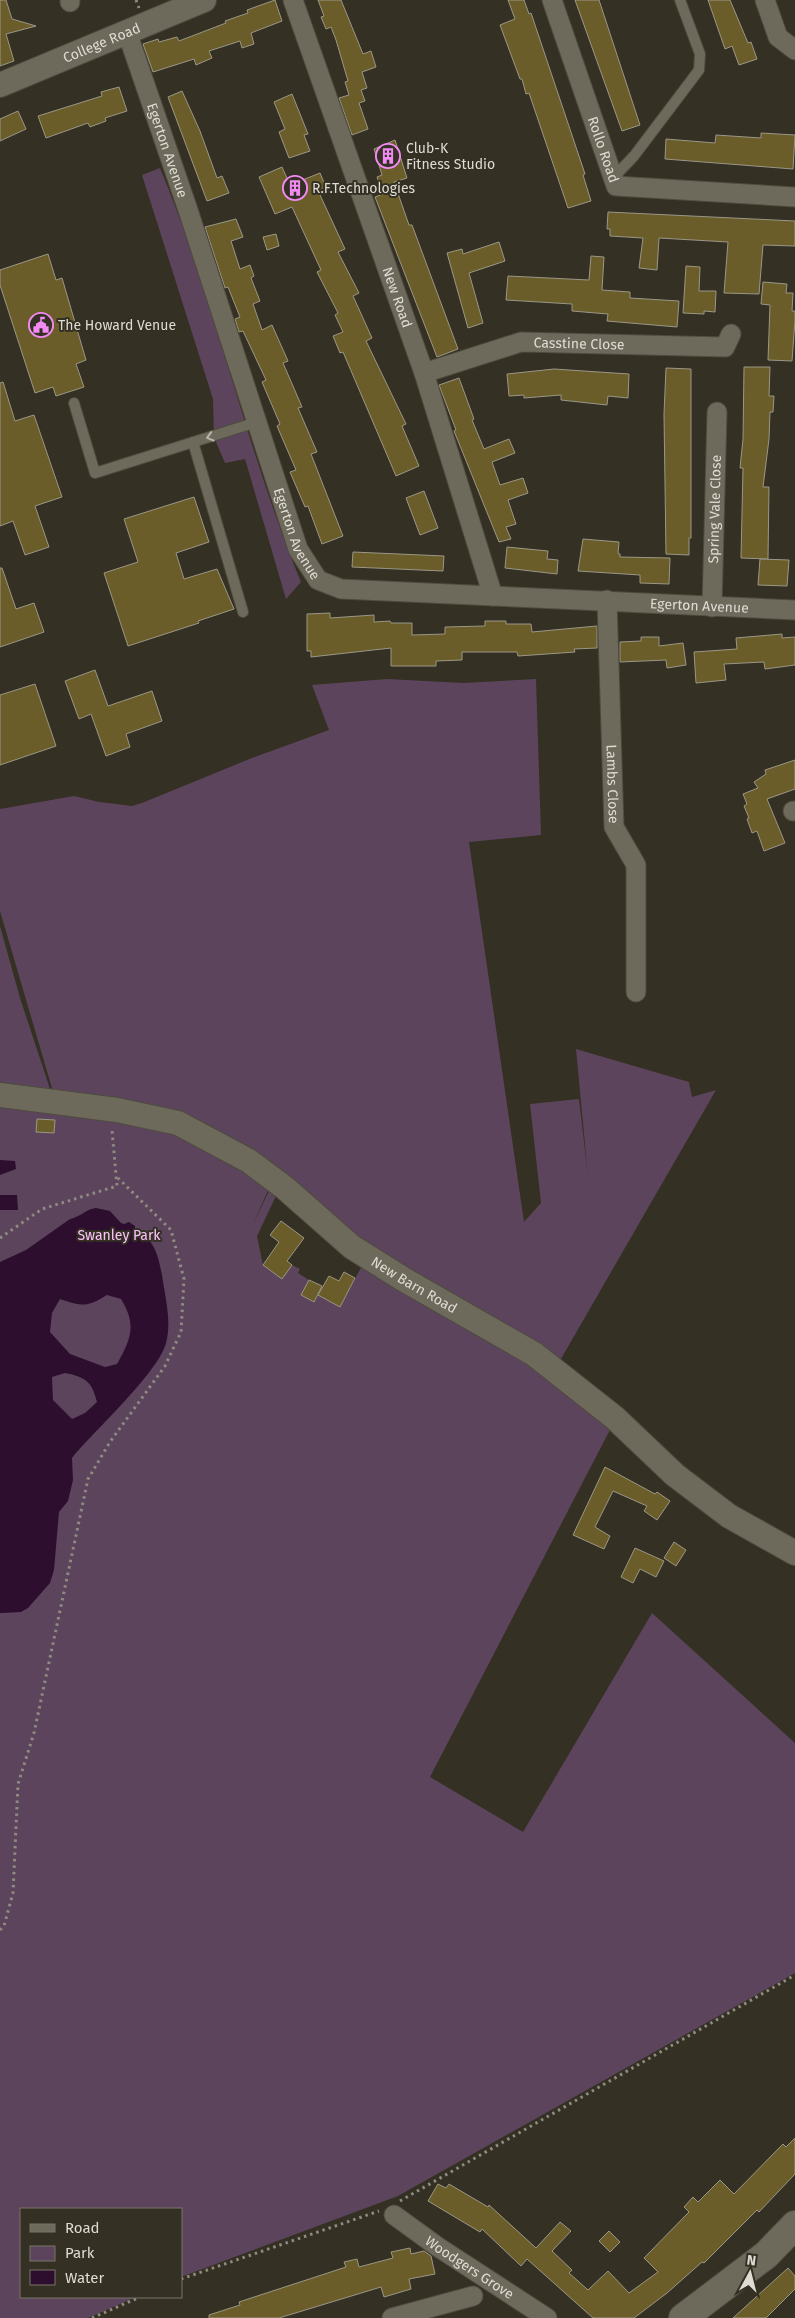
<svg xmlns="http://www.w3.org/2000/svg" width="795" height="2318" viewBox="0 0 795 2318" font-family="'Fira Sans',sans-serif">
<rect width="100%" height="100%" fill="#343023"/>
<!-- green -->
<g fill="#5c455c">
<path d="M 160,168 C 216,302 245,447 301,582 L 286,599 L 245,459 L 225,463 L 214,437 L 213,399 L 142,175 Z"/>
<polygon points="387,679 463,683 536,679 541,835 469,842 524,1222 541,1203 530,1104 579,1099 588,1176 576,1049 689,1082 692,1097 716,1090 558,1364 382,1260 253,1157 54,1095 0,911 0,809 74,796 99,802 132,806 142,803 252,758 329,730 312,685"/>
<polygon points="0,926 20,998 52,1095 0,1090"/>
<polygon points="0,1103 145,1119 271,1184 252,1226 272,1185 276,1196 257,1236 263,1265 282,1279 292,1265 300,1269 298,1273 309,1280 301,1295 314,1302 318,1295 340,1307 363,1264 482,1330 614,1422 430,1777 523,1832 652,1613 795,1743 795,1973 398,2196 181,2277 181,2209 21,2209 21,2297 136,2297 88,2318 0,2318"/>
</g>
<!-- water -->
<g fill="#2e0e2f" fill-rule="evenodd">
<polygon points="0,1160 15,1161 16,1169 0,1175"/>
<polygon points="0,1195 17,1195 18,1210 0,1210"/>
<path d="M 96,1208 L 110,1211 L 121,1223 L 124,1224 L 129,1222 L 135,1226 L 135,1235 L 147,1238 C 157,1248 159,1261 162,1275 C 165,1296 172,1322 166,1343 C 158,1373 94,1431 72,1458 L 73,1480 L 68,1501 L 59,1512 L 54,1570 L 50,1583 L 28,1608 L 21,1612 L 2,1613 L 0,1613 L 0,1262 L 26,1250 L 70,1219 C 80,1217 86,1209 96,1208 ZM 107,1295 L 121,1299 C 137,1325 131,1339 117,1364 L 105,1367 L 70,1354 L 50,1332 L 52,1313 L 60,1299 C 81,1306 87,1308 107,1295 ZM 65,1373 C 86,1377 92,1382 97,1402 L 85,1413 L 72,1419 L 53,1400 L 52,1377 Z"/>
</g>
<!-- building -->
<g fill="#6a5d2a" stroke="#9b9787">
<polygon points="0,0 6,0 12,19 36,26 6,34 14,61 0,66"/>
<polygon points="275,0 282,21 251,33 254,44 242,48 240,41 209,51 212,58 196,65 194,59 153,72 143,44 158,39 159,42 177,37 179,41 226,23 225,21 248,13 247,10"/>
<polygon points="318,0 341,0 363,54 371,51 376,67 362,72 367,88 361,90 365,101 359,103 368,129 352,135 339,98 349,95 345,82 348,81 336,40 331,27 326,29 321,17 324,16"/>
<polygon points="508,0 524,0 529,14 531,13 585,174 583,175 591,201 568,208 529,93 526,94 522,79 520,79 500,25 515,19"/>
<polygon points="575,0 599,0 640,125 622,131"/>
<polygon points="708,0 730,0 748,43 751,42 757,59 739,65 732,46 725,49"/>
<polygon points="119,87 127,111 105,118 106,121 90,127 88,123 46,138 38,116 102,96 101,92"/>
<polygon points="182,91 200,131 217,178 222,176 229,193 207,201 168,97"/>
<polygon points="292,94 308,134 304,135 310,151 289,158 279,132 285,129 274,102"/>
<polygon points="18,111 26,129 0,141 0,119"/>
<polygon points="761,133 795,135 793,169 665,159 666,139 715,143 716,135 761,138"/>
<polygon points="395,140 407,178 394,182 409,225 412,225 458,349 437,357 375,197 383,194 377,177 382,175 374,149"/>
<polygon points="282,167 290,185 320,173 328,192 320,195 345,249 338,252 359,293 353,296 372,338 366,341 406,424 402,426 419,466 396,476 343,352 340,353 333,336 343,332 335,315 338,313 317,272 321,270 292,207 275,214 259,177"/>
<polygon points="608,212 795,221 795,246 763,245 759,294 724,293 728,242 659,238 657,270 639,268 643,238 610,236 610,229 607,229"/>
<polygon points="236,219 243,237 231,241 240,269 250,265 254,276 251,278 260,301 253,304 262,330 272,325 288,361 283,363 302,407 298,408 317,452 311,454 343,536 322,544 308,506 305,507 290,472 296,470 277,426 280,424 262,382 266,380 243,331 239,332 235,319 240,317 228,287 225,288 205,227"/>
<polygon points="276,234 279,246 267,250 263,237"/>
<polygon points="499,242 505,261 469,273 483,323 468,328 447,253 462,249 463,254"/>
<polygon points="48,254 56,280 62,278 86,360 76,364 84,387 56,396 53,387 35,393 0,285 0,270"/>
<polygon points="591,256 604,257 602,290 630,292 630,298 679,301 677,327 607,321 608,314 572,311 572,304 506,300 508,276 589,280"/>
<polygon points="686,266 700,267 699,291 716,291 715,312 704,311 704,314 683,313"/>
<polygon points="763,282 787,284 786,293 793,293 792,311 795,311 795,320 792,361 768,360 770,305 761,304"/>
<polygon points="744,367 770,367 769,396 774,396 773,412 770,412 769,439 763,487 769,487 768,559 741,558 743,468 740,468 743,439"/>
<polygon points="666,368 691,369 691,538 689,538 689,555 666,554 664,414"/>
<polygon points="554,369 629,374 628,398 608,396 607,405 561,400 561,395 524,398 524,395 509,396 507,374"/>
<polygon points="459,378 474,419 472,420 484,449 509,439 515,453 492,462 500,485 523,478 528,493 508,500 516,524 506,527 511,539 499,542 454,431 456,430 439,385"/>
<polygon points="3,382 15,421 34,415 62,497 35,506 49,547 25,555 13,521 0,526 0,383"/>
<polygon points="424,491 438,528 420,535 406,498"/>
<polygon points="194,497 209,542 176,553 184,579 217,569 234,609 198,621 199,623 128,646 104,573 138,562 124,519"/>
<polygon points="583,539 619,542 618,553 620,554 620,557 670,558 669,584 640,583 640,575 578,571"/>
<polygon points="507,547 548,551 547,559 558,560 557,574 505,568"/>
<polygon points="353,552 444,556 443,571 352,567"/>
<polygon points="760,559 789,560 787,586 758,585"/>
<polygon points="0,568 2,568 16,609 34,603 44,632 0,647"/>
<polygon points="330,613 330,618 374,615 374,622 390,621 391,623 412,623 412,635 445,634 445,627 485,626 485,621 506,621 506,624 531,624 532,632 597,626 597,648 574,649 575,652 518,656 517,652 462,652 462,660 436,661 436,666 391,666 391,648 311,657 311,651 307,651 307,614"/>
<polygon points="782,634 782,638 795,637 795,665 765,669 764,662 724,664 726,680 696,683 694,652 737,649 736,638"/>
<polygon points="641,637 659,637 659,646 683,643 686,665 667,668 666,660 620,662 620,642 641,641"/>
<polygon points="95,670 108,706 152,691 162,721 126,734 130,747 106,756 91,714 79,719 65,681"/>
<polygon points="35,684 56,746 0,765 0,695"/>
<polygon points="795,760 795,789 767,799 785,843 764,851 757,831 752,833 747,819 749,818 744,806 747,804 743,794 758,788 754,782 766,774 765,770"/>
<polygon points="37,1119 55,1120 54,1133 36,1132"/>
<polygon points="281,1221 304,1238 287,1261 292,1265 282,1279 263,1265 279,1242 270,1235"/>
<polygon points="344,1272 355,1278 340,1307 318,1295 329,1276 339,1281"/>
<polygon points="309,1280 322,1286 314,1302 301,1295"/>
<polygon points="605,1467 655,1494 657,1492 670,1501 657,1520 644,1511 647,1506 613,1491 595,1527 610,1536 604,1549 573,1535"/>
<polygon points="674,1542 686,1550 676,1566 664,1558"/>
<polygon points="635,1548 664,1561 656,1577 640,1569 633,1583 621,1577"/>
<polygon points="795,2138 795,2174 759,2212 757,2210 704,2263 702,2262 667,2293 634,2318 593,2318 527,2259 521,2266 482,2229 480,2232 428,2201 438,2184 446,2188 449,2184 488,2207 489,2205 536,2248 560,2222 571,2231 552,2251 572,2270 569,2273 588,2290 608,2271 629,2293 658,2272 644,2258 689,2212 684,2207 693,2197 698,2202 720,2180 734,2194 783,2144 786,2147"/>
<polygon points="609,2231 620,2242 610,2252 599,2241"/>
<polygon points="410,2248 411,2254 424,2251 431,2256 435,2274 409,2279 411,2289 384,2297 381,2287 279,2318 209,2318 209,2315 240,2305 239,2302 346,2267 344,2262 357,2259 359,2267 393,2258 391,2252"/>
<polygon points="788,2268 795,2276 795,2289 766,2318 733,2318"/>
</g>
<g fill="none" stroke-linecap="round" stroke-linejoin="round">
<defs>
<g id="service">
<polyline points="613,178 634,156 699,70 700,54 680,0"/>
<polyline points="74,403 95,473 257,422"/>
<polyline points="193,442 243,612"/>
</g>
<g id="minor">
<polyline points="70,0 70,2"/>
<path id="s1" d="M 293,0 L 424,373 L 493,596"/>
<path id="s2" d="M 552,0 L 616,186 L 795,197"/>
<polyline points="765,0 778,37 795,50"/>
<path id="s3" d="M 127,32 L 188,210 L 298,549 L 318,580 L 341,589 L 795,610"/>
<path id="s4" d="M 424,373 L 521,342 L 725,347 L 731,334"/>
<path id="s5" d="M 607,600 L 614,827 L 636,865 L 636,992"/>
<path id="s6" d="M 712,607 L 717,412"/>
<polyline points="793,811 795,811"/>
<path id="s7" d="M 394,2215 L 438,2247 L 547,2318"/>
<polyline points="392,2318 473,2296"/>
</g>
<g id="tertiary">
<path id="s8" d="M 0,85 L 204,0"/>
<path id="s9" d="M 0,1095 L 117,1110 L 178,1123 L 249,1161 L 285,1188 L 352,1247 L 403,1279 L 534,1354 L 615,1418 L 675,1475 L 729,1516 L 795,1553"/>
</g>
<polyline id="secondary" points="683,2318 766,2255 795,2225"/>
</defs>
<!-- service casing -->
<use href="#service" stroke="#4e4b3f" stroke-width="12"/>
<!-- minor casing -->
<use href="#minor" stroke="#4e4b3f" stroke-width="21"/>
<!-- tertiary casing -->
<use href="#tertiary" stroke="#4e4b3f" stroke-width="26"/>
<!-- secondary casing -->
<use href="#secondary" stroke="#4e4b3f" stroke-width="30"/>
<!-- path -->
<g stroke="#8e8b80" stroke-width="3" stroke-dasharray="2.5 4" stroke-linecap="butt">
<polyline points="136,0 139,8"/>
<polyline points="0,1238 42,1209 117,1186 112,1130"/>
<polyline points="0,1930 4,1926 13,1893 18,1784 34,1733 88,1479 110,1442 165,1366 181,1332 184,1279 171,1230 118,1178"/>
<polyline points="400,2201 795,1975"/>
<polyline points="181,2279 379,2211"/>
<polyline points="92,2318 140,2297"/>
</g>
<!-- service -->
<use href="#service" stroke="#6e6a5b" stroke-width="10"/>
<!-- minor -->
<use href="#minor" stroke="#6e6a5b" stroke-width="19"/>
<!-- tertiary -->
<use href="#tertiary" stroke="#6e6a5b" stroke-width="24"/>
<!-- secondary -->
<use href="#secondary" stroke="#6e6a5b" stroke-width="28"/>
</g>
<!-- one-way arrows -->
<defs><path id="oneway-chevron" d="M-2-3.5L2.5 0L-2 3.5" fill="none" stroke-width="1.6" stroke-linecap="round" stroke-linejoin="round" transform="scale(1.25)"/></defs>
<use stroke="#b7b4aa" href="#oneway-chevron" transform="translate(210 437) rotate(164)"/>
<!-- icons -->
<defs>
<symbol id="building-ring" viewBox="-11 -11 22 22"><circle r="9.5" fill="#343023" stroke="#f28af3" stroke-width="1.5"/><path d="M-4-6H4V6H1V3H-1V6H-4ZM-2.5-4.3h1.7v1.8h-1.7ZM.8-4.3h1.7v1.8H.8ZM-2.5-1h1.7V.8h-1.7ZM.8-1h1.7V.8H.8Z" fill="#f28af3"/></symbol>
<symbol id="civic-ring" viewBox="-11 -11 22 22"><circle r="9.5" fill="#343023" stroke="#f28af3" stroke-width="1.5"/><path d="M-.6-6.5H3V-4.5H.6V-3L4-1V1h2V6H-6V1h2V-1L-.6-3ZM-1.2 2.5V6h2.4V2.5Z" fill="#f28af3"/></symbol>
</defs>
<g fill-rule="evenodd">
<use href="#building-ring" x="374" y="142" width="28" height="28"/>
<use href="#building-ring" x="281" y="174" width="28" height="28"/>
<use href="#civic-ring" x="27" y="311" width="28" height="28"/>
</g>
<g text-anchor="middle" stroke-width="4" stroke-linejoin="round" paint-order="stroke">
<!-- street labels -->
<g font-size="14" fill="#dedcd4" stroke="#343023">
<text dy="5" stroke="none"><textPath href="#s8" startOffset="110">College Road</textPath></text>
<text dy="5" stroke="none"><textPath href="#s2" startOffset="158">Rollo Road</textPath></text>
<text dy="5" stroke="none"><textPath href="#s3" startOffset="125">Egerton Avenue</textPath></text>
<text dy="5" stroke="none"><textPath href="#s1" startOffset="315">New Road</textPath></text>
<text dy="5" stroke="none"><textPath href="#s4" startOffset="160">Casstine Close</textPath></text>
<text dy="5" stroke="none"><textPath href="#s6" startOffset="98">Spring Vale Close</textPath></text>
<text dy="5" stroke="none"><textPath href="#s3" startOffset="530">Egerton Avenue</textPath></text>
<text dy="5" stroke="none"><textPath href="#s3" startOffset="965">Egerton Avenue</textPath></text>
<text dy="5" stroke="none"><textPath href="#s5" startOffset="184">Lambs Close</textPath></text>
<text dy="5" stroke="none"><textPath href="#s9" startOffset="468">New Barn Road</textPath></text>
<text dy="5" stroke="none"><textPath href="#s7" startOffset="92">Woodgers Grove</textPath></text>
</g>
<!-- poi labels -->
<g font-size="14" fill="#dedcd4" stroke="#343023" text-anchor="start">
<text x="406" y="153">Club-K<tspan x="406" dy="16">Fitness Studio</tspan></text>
<text x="312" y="193">R.F.Technologies</text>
<text x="58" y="330">The Howard Venue</text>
</g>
<!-- park labels -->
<g font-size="14" fill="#fdc2fd" stroke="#343023">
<text x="119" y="1240">Swanley Park</text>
</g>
</g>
<!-- legend -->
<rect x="20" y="2208" width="162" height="90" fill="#343023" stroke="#78756a"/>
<rect x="30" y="2224" width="25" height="8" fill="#6e6a5b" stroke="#78756a"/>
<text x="65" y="2233" font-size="15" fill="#dedcd4">Road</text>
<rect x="30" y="2246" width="25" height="15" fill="#5c455c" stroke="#78756a"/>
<text x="65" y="2258" font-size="15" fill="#dedcd4">Park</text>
<rect x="30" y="2270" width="25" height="15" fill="#2e0e2f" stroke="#78756a"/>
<text x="65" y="2283" font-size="15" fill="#dedcd4">Water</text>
<!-- north arrow -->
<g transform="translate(750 2273) rotate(7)" stroke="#343023" stroke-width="4" paint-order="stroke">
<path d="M0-4L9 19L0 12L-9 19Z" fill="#dedcd4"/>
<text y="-8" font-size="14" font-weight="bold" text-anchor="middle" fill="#dedcd4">N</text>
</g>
</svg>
